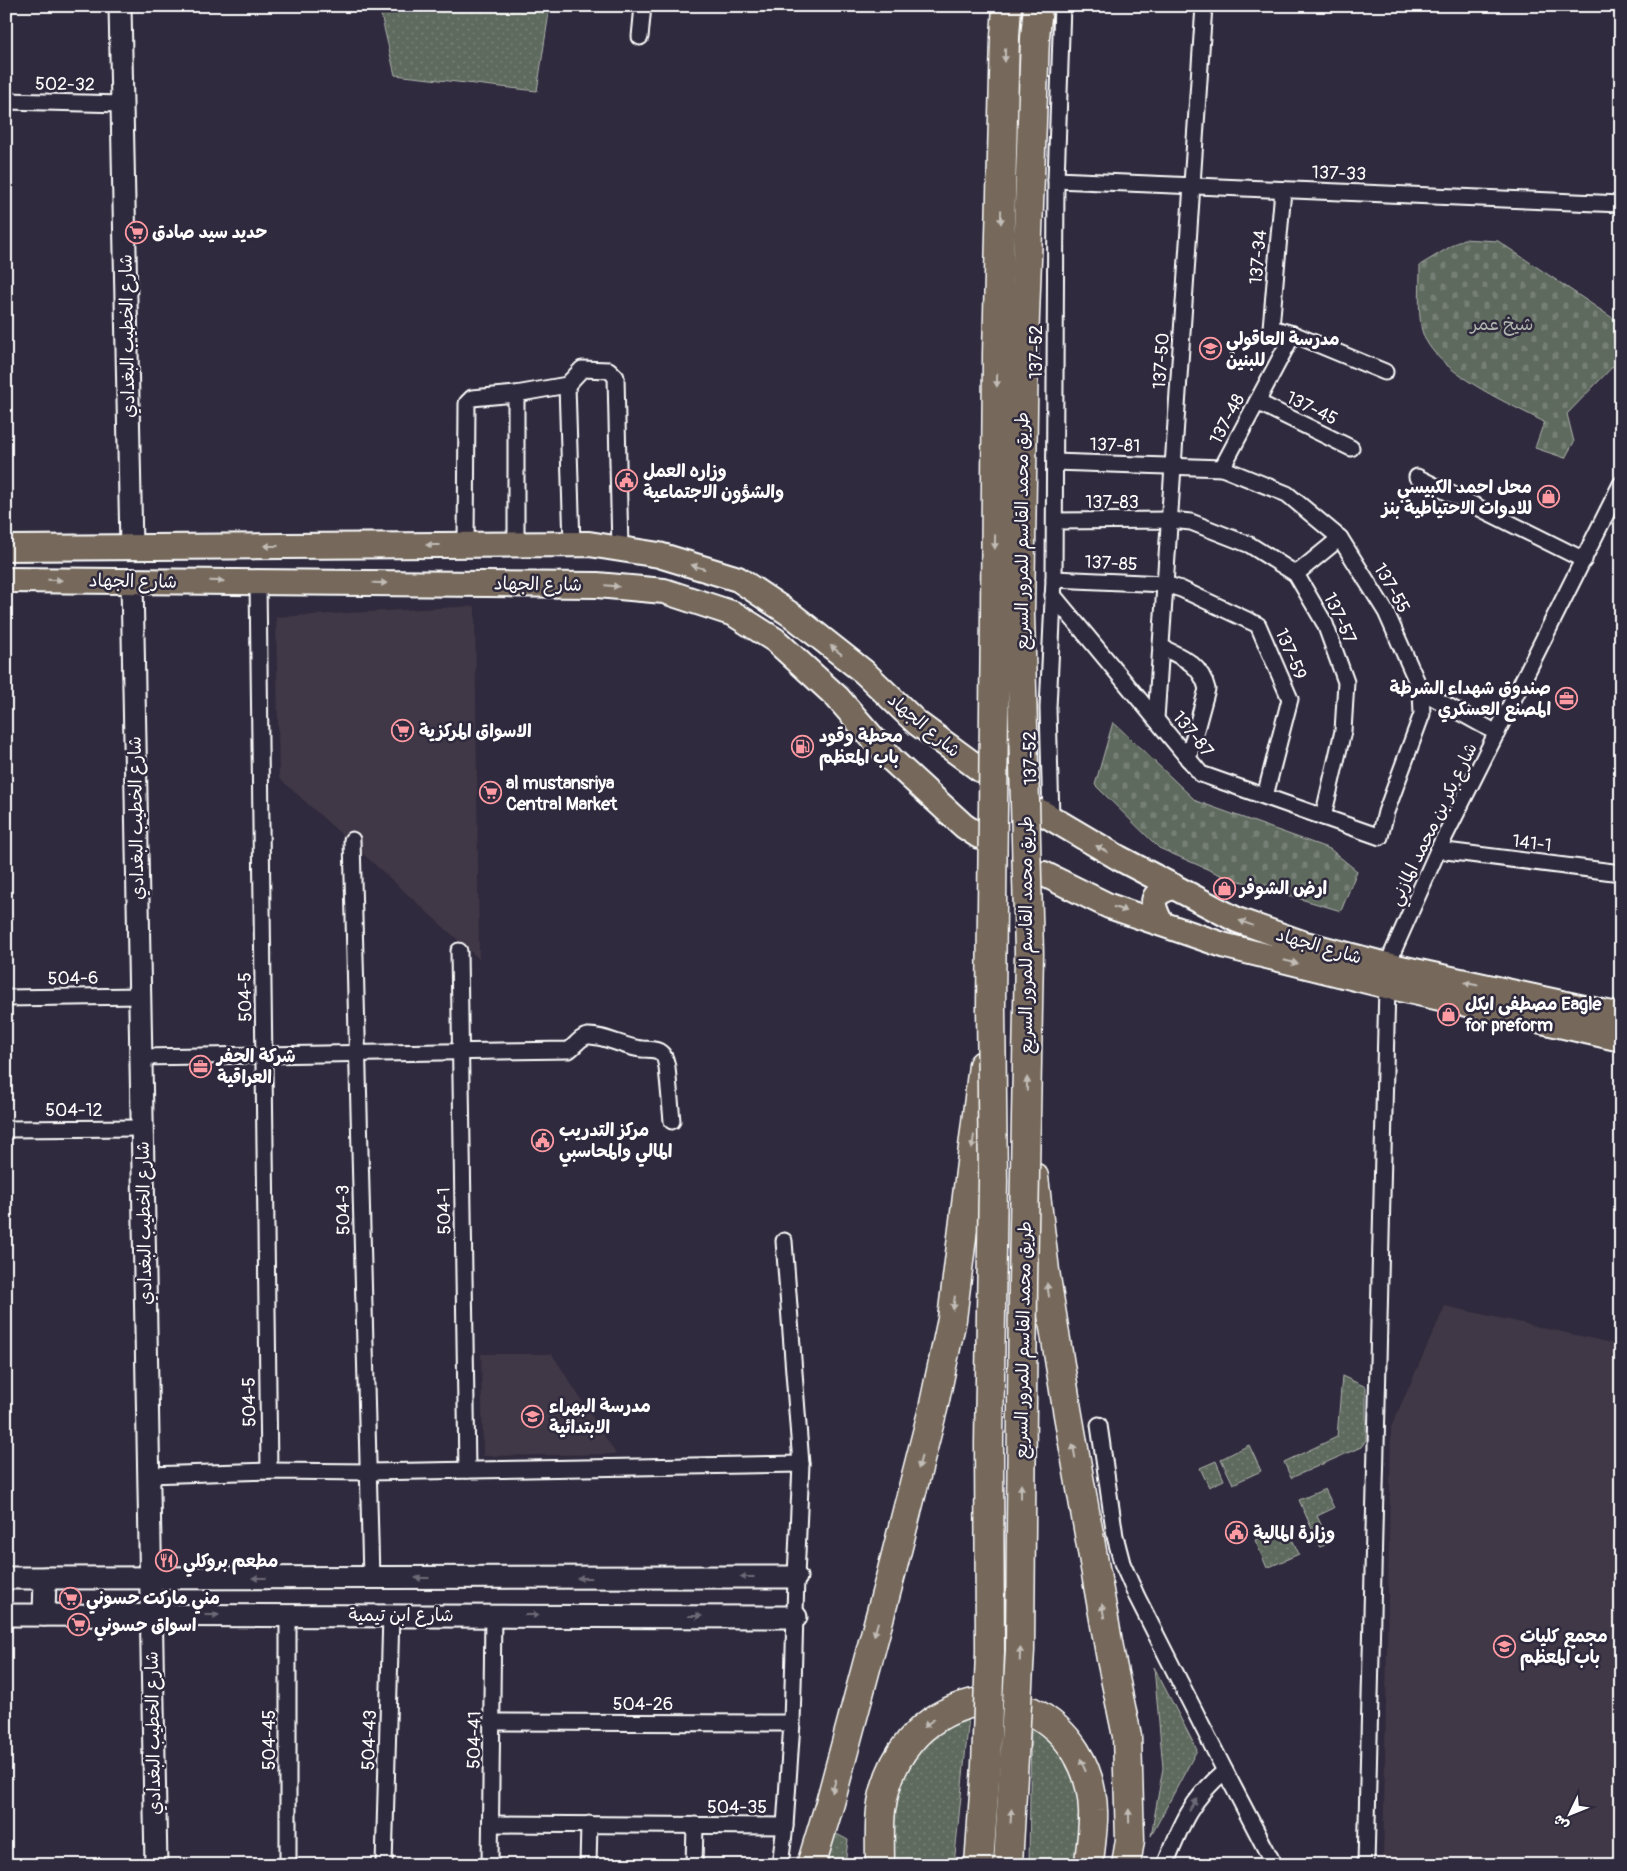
<svg xmlns="http://www.w3.org/2000/svg" width="1627" height="1871" viewBox="0 0 1627 1871" font-family="Pangolin,'Playpen Sans Arabic',sans-serif">
<defs>
<pattern id="grass-dots" width="8" height="8" patternUnits="userSpaceOnUse" patternTransform="scale(1.25)"><rect width="8" height="8" fill="#5f6a5e"/><path d="M2 2h.1M6 6h.1" fill="none" stroke="#778076" stroke-width="1.8" stroke-linecap="round"/></pattern>
<pattern id="cemetery-stones" width="16" height="16" patternUnits="userSpaceOnUse" patternTransform="scale(1.25)"><rect width="16" height="16" fill="#5f6a5e"/><path d="M2 7V4a2 2 0 0 1 4 0v3zM10 15v-3a2 2 0 0 1 4 0v3z" fill="#778076"/></pattern>
</defs>
<rect width="100%" height="100%" fill="#2f2a3d"/>
<filter id="ink" filterUnits="userSpaceOnUse"><feTurbulence type="fractalNoise" baseFrequency=".02" numOctaves="2"/><feDisplacementMap in="SourceGraphic" scale="10" xChannelSelector="R" yChannelSelector="G"/><feConvolveMatrix kernelMatrix="1 2 1 2 8 2 1 2 1" color-interpolation-filters="sRGB"/></filter>
<g filter="url(#ink)">
<!-- built -->
<g fill="#413746">
<polygon points="475,606 479,959 279,778 276,617"/>
<polygon points="1445,1306 1621,1345 1621,1865 1383,1865 1391,1427"/>
<polygon points="481,1354 552,1354 616,1454 483,1456"/>
</g>
<!-- grass -->
<g fill="url(#grass-dots)" stroke="#afb4ae">
<polygon points="379,6 550,6 537,91 395,75"/>
<polygon points="1342,1376 1366,1387 1366,1440 1361,1447 1291,1478 1284,1462 1337,1437"/>
<polygon points="1249,1445 1261,1471 1233,1484 1221,1459"/>
<polygon points="1216,1461 1224,1480 1209,1487 1200,1468"/>
<polygon points="1325,1489 1334,1508 1317,1516 1330,1543 1320,1547 1299,1500"/>
<polygon points="1286,1526 1299,1554 1267,1568 1255,1540"/>
<polygon points="1154,1667 1197,1750 1151,1836 1163,1768"/>
<polygon points="969,1717 954,1865 893,1865 890,1844 899,1786 917,1752 943,1730"/>
<polygon points="1031,1721 1054,1740 1074,1768 1083,1805 1077,1865 1029,1865"/>
<polygon points="829,1830 848,1840 845,1865 821,1865"/>
</g>
<!-- cemetery -->
<g fill="url(#cemetery-stones)" stroke="#afb4ae">
<path d="M 1463,239 L 1498,241 L 1617,321 L 1620,359 L 1567,414 L 1574,442 L 1565,458 L 1535,448 L 1544,422 C 1509,403 1428,370 1421,326 C 1418,307 1420,285 1420,265 Z"/>
<polygon points="1113,722 1196,801 1330,849 1357,871 1341,911 1223,876 1159,848 1095,785"/>
</g>
<g fill="none" stroke-linecap="round" stroke-linejoin="round">
<!-- primary-tunnel -->
<polyline stroke="#443f50" stroke-width="24" stroke-dasharray="24 12" stroke-linecap="butt" points="980,836 1007,855 1042,873"/>
<defs>
<g id="street">
<polyline points="640,37 643,6"/>
<polyline points="6,101 122,104"/>
<polyline points="1056,180 1621,204"/>
<polyline points="1283,190 1271,328 1293,334 1385,372"/>
<polyline points="567,385 572,544"/>
<polyline points="1257,402 1351,448"/>
<polyline points="1222,468 1293,334"/>
<polyline points="1417,477 1584,560"/>
<polyline points="1055,521 1170,520 1191,522 1250,545 1296,574 1325,624 1346,682 1343,731 1323,817"/>
<polyline points="466,545 467,403 472,398 516,394 567,385 582,369 609,370 616,377 620,549"/>
<polyline points="516,545 516,394"/>
<polyline points="1296,574 1340,538"/>
<polyline points="1054,579 1165,584 1181,589 1258,625 1290,699 1265,796"/>
<polyline points="258,582 269,1471"/>
<polyline points="1053,595 1201,774 1380,837 1386,812 1422,714 1421,691 1386,612 1340,538 1287,494 1222,468 1055,462"/>
<path d="M 1161,647 C 1182,657 1201,664 1207,689 L 1188,759"/>
<polyline points="1421,691 1497,733"/>
<polyline points="1156,719 1204,6"/>
<polyline points="1051,818 1048,708 1054,579 1056,180 1062,6"/>
<polyline points="352,840 371,1578"/>
<polyline points="1438,850 1621,873"/>
<polyline points="459,951 467,1470"/>
<polyline points="1387,965 1438,850 1621,484"/>
<polyline points="6,998 140,996"/>
<path d="M 141,1057 L 569,1050 C 575,1046 580,1037 588,1036 C 604,1035 626,1048 642,1049 C 648,1050 655,1048 661,1053 C 665,1056 666,1062 667,1067 L 672,1121"/>
<polyline points="6,1129 142,1128"/>
<polyline points="1099,1425 1115,1536 1122,1563 1137,1597 1225,1771 1274,1865"/>
<polyline points="149,1475 269,1471 369,1472 801,1464"/>
<polyline points="493,1722 792,1723"/>
<polyline points="491,1824 785,1826 792,1723 796,1577 801,1464 784,1241"/>
<polyline points="288,1865 288,1615"/>
<polyline points="384,1865 391,1615"/>
<polyline points="490,1865 493,1615"/>
<polyline points="588,1865 589,1824"/>
<polyline points="694,1865 695,1825"/>
<polyline points="780,1865 785,1826"/>
<path d="M 1165,1865 C 1181,1825 1191,1799 1225,1771"/>
<polyline points="1366,1865 1387,986"/>
</g>
<g id="secondary">
<polyline points="120,6 131,547"/>
<polyline points="132,581 156,1865"/>
<polyline points="6,1578 796,1577"/>
<polyline points="6,1615 796,1617"/>
<polyline points="44,1615 45,1578"/>
</g>
<g id="primary">
<polyline points="6,548 589,544 659,555 738,579 793,616 864,672 917,723 981,770"/>
<polyline points="6,580 597,585 664,591 734,614 775,640 837,697 891,759 964,826 979,836"/>
<polyline points="1041,812 1119,858 1237,920 1302,943 1387,965 1621,1016"/>
<polyline points="1044,874 1109,906 1226,946 1387,986 1621,1039"/>
<path d="M 1161,923 C 1156,913 1148,899 1161,892 C 1165,889 1169,889 1173,886"/>
</g>
<g id="highway">
<polyline points="1034,1177 1045,1271 1067,1409 1111,1659 1127,1736 1130,1840 1126,1865"/>
<path d="M 1031,1711 C 1069,1730 1092,1768 1093,1811 C 1094,1828 1090,1847 1089,1865"/>
<polyline points="811,1865 830,1803 889,1582 933,1409 952,1319 983,1065"/>
<path d="M 880,1865 C 880,1847 879,1828 881,1810 C 888,1757 920,1716 973,1703"/>
</g>
</defs>
<!-- street casing -->
<use href="#street" stroke="#fff" stroke-width="19"/>
<!-- secondary casing -->
<use href="#secondary" stroke="#fff" stroke-width="25"/>
<!-- primary casing -->
<use href="#primary" stroke="#fff" stroke-width="28"/>
<!-- highway casing -->
<use href="#highway" stroke="#fff" stroke-width="31"/>
<!-- street -->
<use href="#street" stroke="#2f2a3d" stroke-width="15"/>
<!-- secondary -->
<use href="#secondary" stroke="#2f2a3d" stroke-width="21"/>
<!-- primary -->
<use href="#primary" stroke="#76695c" stroke-width="24"/>
<!-- highway -->
<use href="#highway" stroke="#76695c" stroke-width="28"/>
<defs>
<g id="highway-bridge">
<polyline points="979,1865 986,1765 990,1651 989,1443 993,1181 991,1007 995,612 997,353 1005,37 1007,6"/>
<polyline points="1008,1865 1020,1650 1023,1282 1029,953 1020,614 1024,344 1035,38 1038,6"/>
</g>
</defs>
<!-- highway-bridge casing -->
<use href="#highway-bridge" stroke="#fff" stroke-width="31" stroke-linecap="butt"/>
<!-- highway-bridge -->
<use href="#highway-bridge" stroke="#76695c" stroke-width="28"/>
</g>
<!-- one-way arrows -->
<defs><path id="oneway-solid" d="M-6-.8H1V-3.2L6.5 0L1 3.2V.8H-6Z" transform="scale(1.25)"/></defs>
<g fill="#c1bcb6">
<use href="#oneway-solid" transform="translate(1005 55) rotate(91)"/>
<use href="#oneway-solid" transform="translate(1001 217) rotate(91)"/>
<use href="#oneway-solid" transform="translate(997 380) rotate(91)"/>
<use href="#oneway-solid" transform="translate(995 542) rotate(91)"/>
<use href="#oneway-solid" transform="translate(433 545) rotate(180)"/>
<use href="#oneway-solid" transform="translate(271 546) rotate(180)"/>
<use href="#oneway-solid" transform="translate(698 567) rotate(-163)"/>
<use href="#oneway-solid" transform="translate(55 580) rotate(1)"/>
<use href="#oneway-solid" transform="translate(217 581) rotate(1)"/>
<use href="#oneway-solid" transform="translate(380 583) rotate(1)"/>
<use href="#oneway-solid" transform="translate(612 586) rotate(5)"/>
<use href="#oneway-solid" transform="translate(836 650) rotate(-142)"/>
<use href="#oneway-solid" transform="translate(1102 849) rotate(-150)"/>
<use href="#oneway-solid" transform="translate(1120 909) rotate(18)"/>
<use href="#oneway-solid" transform="translate(1246 923) rotate(-160)"/>
<use href="#oneway-solid" transform="translate(1291 962) rotate(14)"/>
<use href="#oneway-solid" transform="translate(1471 984) rotate(-168)"/>
<use href="#oneway-solid" transform="translate(1027 1084) rotate(-89)"/>
<use href="#oneway-solid" transform="translate(973 1142) rotate(98)"/>
<use href="#oneway-solid" transform="translate(1048 1290) rotate(-99)"/>
<use href="#oneway-solid" transform="translate(954 1303) rotate(97)"/>
<use href="#oneway-solid" transform="translate(1074 1451) rotate(-100)"/>
<use href="#oneway-solid" transform="translate(920 1462) rotate(104)"/>
<use href="#oneway-solid" transform="translate(1021 1491) rotate(-90)"/>
<use href="#oneway-solid" transform="translate(1103 1611) rotate(-100)"/>
<use href="#oneway-solid" transform="translate(876 1629) rotate(106)"/>
<use href="#oneway-solid" transform="translate(1020 1654) rotate(-88)"/>
<use href="#oneway-solid" transform="translate(929 1723) rotate(143)"/>
<use href="#oneway-solid" transform="translate(1083 1765) rotate(-112)"/>
<use href="#oneway-solid" transform="translate(834 1786) rotate(105)"/>
<use href="#oneway-solid" transform="translate(1011 1816) rotate(-86)"/>
<use href="#oneway-solid" transform="translate(1129 1816) rotate(-91)"/>
</g>
<g fill="#6d6a77">
<use href="#oneway-solid" transform="translate(747 1577) rotate(180)"/>
<use href="#oneway-solid" transform="translate(259 1578) rotate(-180)"/>
<use href="#oneway-solid" transform="translate(422 1578) rotate(180)"/>
<use href="#oneway-solid" transform="translate(584 1578) rotate(180)"/>
<use href="#oneway-solid" transform="translate(212 1615)"/>
<use href="#oneway-solid" transform="translate(532 1615)"/>
<use href="#oneway-solid" transform="translate(695 1616)"/>
<use href="#oneway-solid" transform="translate(1193 1805) rotate(-58)"/>
</g>
</g>
<!-- icons -->
<defs>
<symbol id="supermarket-ring" viewBox="-11 -11 22 22"><circle r="9.5" fill="#2f2a3d" stroke="#ff9aa2" stroke-width="1.5"/><path d="M-6-5.5h2.5l.6 2H6L4.5 2H-2.5L-4.4-4H-6ZM-1.5 3.2a1.3 1.3 0 1 0 .1 0ZM3 3.2a1.3 1.3 0 1 0 .1 0Z" fill="#ff9aa2"/></symbol>
<symbol id="school-ring" viewBox="-11 -11 22 22"><circle r="9.5" fill="#2f2a3d" stroke="#ff9aa2" stroke-width="1.5"/><path d="M0-5L7-2L0 1L-7-2ZM-4 1L0 2.5L4 1V4Q0 6-4 4Z" fill="#ff9aa2"/></symbol>
<symbol id="civic-ring" viewBox="-11 -11 22 22"><circle r="9.5" fill="#2f2a3d" stroke="#ff9aa2" stroke-width="1.5"/><path d="M-.6-6.5H3V-4.5H.6V-3L4-1V1h2V6H-6V1h2V-1L-.6-3ZM-1.2 2.5V6h2.4V2.5Z" fill="#ff9aa2"/></symbol>
<symbol id="shop-ring" viewBox="-11 -11 22 22"><circle r="9.5" fill="#2f2a3d" stroke="#ff9aa2" stroke-width="1.5"/><path d="M-5-2.5h2.3a2.7 3.5 0 0 1 5.4 0H5L5.5 6h-11ZM-1.5-2.5h3a1.5 2.3 0 0 0-3 0Z" fill="#ff9aa2"/></symbol>
<symbol id="office-ring" viewBox="-11 -11 22 22"><circle r="9.5" fill="#2f2a3d" stroke="#ff9aa2" stroke-width="1.5"/><path d="M-6-3h4V-5.5h4V-3h4V5H-6ZM-1-4.5V-3h2v-1.5ZM-6 0V1H6V0Z" fill="#ff9aa2"/></symbol>
<symbol id="fuel-ring" viewBox="-11 -11 22 22"><circle r="9.5" fill="#2f2a3d" stroke="#ff9aa2" stroke-width="1.5"/><path d="M-5.5-6h7V0h2V4h1.3V-2.5L3-4.5l.8-.8L6-3V5H2.5V1h-1V6h-7ZM-4.2-4.7v3.2H.2V-4.7Z" fill="#ff9aa2"/></symbol>
<symbol id="restaurant-ring" viewBox="-11 -11 22 22"><circle r="9.5" fill="#2f2a3d" stroke="#ff9aa2" stroke-width="1.5"/><path d="M-5-6h1v4h1v-4h1v4h1v-4h1v5L-1.5 .5V6h-2V.5L-5-1ZM5-6V6H3V1.5H1.5Q1.5-4 5-6Z" fill="#ff9aa2"/></symbol>
<symbol id="university-ring" viewBox="-11 -11 22 22"><circle r="9.5" fill="#2f2a3d" stroke="#ff9aa2" stroke-width="1.5"/><path d="M0-5L7-2L0 1L-7-2ZM-4 1L0 2.5L4 1V4Q0 6-4 4Z" fill="#ff9aa2"/></symbol>
</defs>
<g fill-rule="evenodd">
<use href="#supermarket-ring" x="124" y="220" width="25" height="25"/>
<use href="#school-ring" x="1198" y="336" width="25" height="25"/>
<use href="#civic-ring" x="614" y="468" width="25" height="25"/>
<use href="#shop-ring" x="1536" y="484" width="25" height="25"/>
<use href="#office-ring" x="1554" y="686" width="25" height="25"/>
<use href="#supermarket-ring" x="390" y="718" width="25" height="25"/>
<use href="#fuel-ring" x="790" y="734" width="25" height="25"/>
<use href="#supermarket-ring" x="478" y="780" width="25" height="25"/>
<use href="#shop-ring" x="1212" y="876" width="25" height="25"/>
<use href="#shop-ring" x="1436" y="1002" width="25" height="25"/>
<use href="#office-ring" x="188" y="1054" width="25" height="25"/>
<use href="#civic-ring" x="530" y="1128" width="25" height="25"/>
<use href="#school-ring" x="520" y="1404" width="25" height="25"/>
<use href="#civic-ring" x="1224" y="1520" width="25" height="25"/>
<use href="#restaurant-ring" x="154" y="1548" width="25" height="25"/>
<use href="#supermarket-ring" x="58" y="1586" width="25" height="25"/>
<use href="#supermarket-ring" x="66" y="1612" width="25" height="25"/>
<use href="#university-ring" x="1492" y="1634" width="25" height="25"/>
</g>
<g text-anchor="middle" stroke-width="5" stroke-linejoin="round" paint-order="stroke">
<!-- street labels -->
<g font-size="18" fill="#fff" stroke="#2f2a3d">
<text transform="translate(65 84) rotate(1)" y="6">502-32</text>
<text transform="translate(1339 173) rotate(2)" y="6">137-33</text>
<text transform="translate(1258 257) rotate(-85)" y="6">137-34</text>
<text transform="translate(127 336) rotate(-91)" y="6">شارع الخطيب البغدادي</text>
<text transform="translate(1036 352) rotate(-90)" y="6">137-52</text>
<text transform="translate(1161 361) rotate(-86)" y="6">137-50</text>
<text transform="translate(1312 408) rotate(26)" y="6">137-45</text>
<text transform="translate(1227 419) rotate(-62)" y="6">137-48</text>
<text transform="translate(1115 445) rotate(2)" y="6">137-81</text>
<text x="1112" y="508">137-83</text>
<text transform="translate(1022 531) rotate(-90)" y="6">طريق محمد القاسم للمرور السريع</text>
<text transform="translate(1111 563) rotate(3)" y="6">137-85</text>
<text transform="translate(133 581) rotate(1)" y="6">شارع الجهاد</text>
<text transform="translate(538 584) rotate(1)" y="6">شارع الجهاد</text>
<text transform="translate(1392 588) rotate(60)" y="6">137-55</text>
<text transform="translate(1340 618) rotate(65)" y="6">137-57</text>
<text transform="translate(1291 654) rotate(67)" y="6">137-59</text>
<text transform="translate(924 725) rotate(40)" y="6">شارع الجهاد</text>
<text transform="translate(1193 734) rotate(51)" y="6">137-87</text>
<text transform="translate(1030 758) rotate(-91)" y="6">137-52</text>
<text transform="translate(136 818) rotate(-91)" y="6">شارع الخطيب البغدادي</text>
<text transform="translate(1433 824) rotate(-64)" y="6">شارع بكر بن محمد المازني</text>
<text transform="translate(1532 843) rotate(7)" y="6">141-1</text>
<text transform="translate(1026 935) rotate(-90)" y="6">طريق محمد القاسم للمرور السريع</text>
<text transform="translate(1319 946) rotate(16)" y="6">شارع الجهاد</text>
<text transform="translate(73 978) rotate(-1)" y="6">504-6</text>
<text transform="translate(245 997) rotate(-91)" y="6">504-5</text>
<text x="74" y="1116">504-12</text>
<text transform="translate(343 1210) rotate(-91)" y="6">504-3</text>
<text transform="translate(444 1211) rotate(-91)" y="6">504-1</text>
<text transform="translate(144 1223) rotate(-91)" y="6">شارع الخطيب البغدادي</text>
<text transform="translate(1023 1340) rotate(-89)" y="6">طريق محمد القاسم للمرور السريع</text>
<text transform="translate(249 1402) rotate(-91)" y="6">504-5</text>
<text x="401" y="1621">شارع ابن تيمية</text>
<text x="643" y="1710">504-26</text>
<text transform="translate(153 1733) rotate(-91)" y="6">شارع الخطيب البغدادي</text>
<text transform="translate(269 1740) rotate(-90)" y="6">504-45</text>
<text transform="translate(369 1740) rotate(-88)" y="6">504-43</text>
<text transform="translate(474 1740) rotate(-89)" y="6">504-41</text>
<text x="737" y="1813">504-35</text>
</g>
<!-- poi labels -->
<g font-size="18" font-weight="bold" fill="#fff" stroke="#2f2a3d" text-anchor="start">
<text x="152" y="238">حديد سيد صادق</text>
<text x="1226" y="345">مدرسة العاقولي<tspan x="1226" dy="21">للبنين</tspan></text>
<text x="643" y="477">وزاره العمل<tspan x="643" dy="21">والشؤون الاجتماعية</tspan></text>
<text x="1532" y="493" text-anchor="end">محل احمد الكبيسي<tspan x="1532" dy="21">للادوات الاحتياطية بنز</tspan></text>
<text x="1551" y="694" text-anchor="end">صندوق شهداء الشرطة<tspan x="1551" dy="21">المصنع العسكري</tspan></text>
<text x="419" y="737">الاسواق المركزية</text>
<text x="819" y="742">محطة وقود<tspan x="819" dy="21">باب المعظم</tspan></text>
<text x="506" y="789">al mustansriya<tspan x="506" dy="21">Central Market</tspan></text>
<text x="1240" y="894">ارض الشوفر</text>
<text x="1465" y="1010">مصطفى ايكل Eagle<tspan x="1465" dy="21">for preform</tspan></text>
<text x="217" y="1062">شركة الحفر<tspan x="217" dy="21">العراقية</tspan></text>
<text x="559" y="1136">مركز التدريب<tspan x="559" dy="21">المالي والمحاسبي</tspan></text>
<text x="549" y="1412">مدرسة البهراء<tspan x="549" dy="21">الابتدائية</tspan></text>
<text x="1253" y="1539">وزارة المالية</text>
<text x="183" y="1567">مطعم بروكلي</text>
<text x="86" y="1604">مني ماركت حسوني</text>
<text x="94" y="1631">اسواق حسوني</text>
<text x="1520" y="1642">مجمع كليات<tspan x="1520" dy="21">باب المعظم</tspan></text>
</g>
<!-- park labels -->
<g font-size="18" fill="#afb4ae" stroke="#2f2a3d">
<text x="1502" y="330">شيخ عمر</text>
</g>
</g>
<!-- margin -->
<rect width="1627" height="1871" fill="none" stroke="#2f2a3d" stroke-width="25"/>
<rect x="12" y="12" width="1602" height="1846" fill="none" stroke="#fff" stroke-width="2" filter="url(#ink)"/>
<!-- north arrow -->
<g transform="translate(1570 1814) rotate(227)" stroke="#2f2a3d" stroke-width="4" paint-order="stroke">
<path d="M0-4L9 19L0 12L-9 19Z" fill="#ffffff"/>
<text y="-8" font-size="14" font-weight="bold" text-anchor="middle" fill="#ffffff">ش</text>
</g>
</svg>
